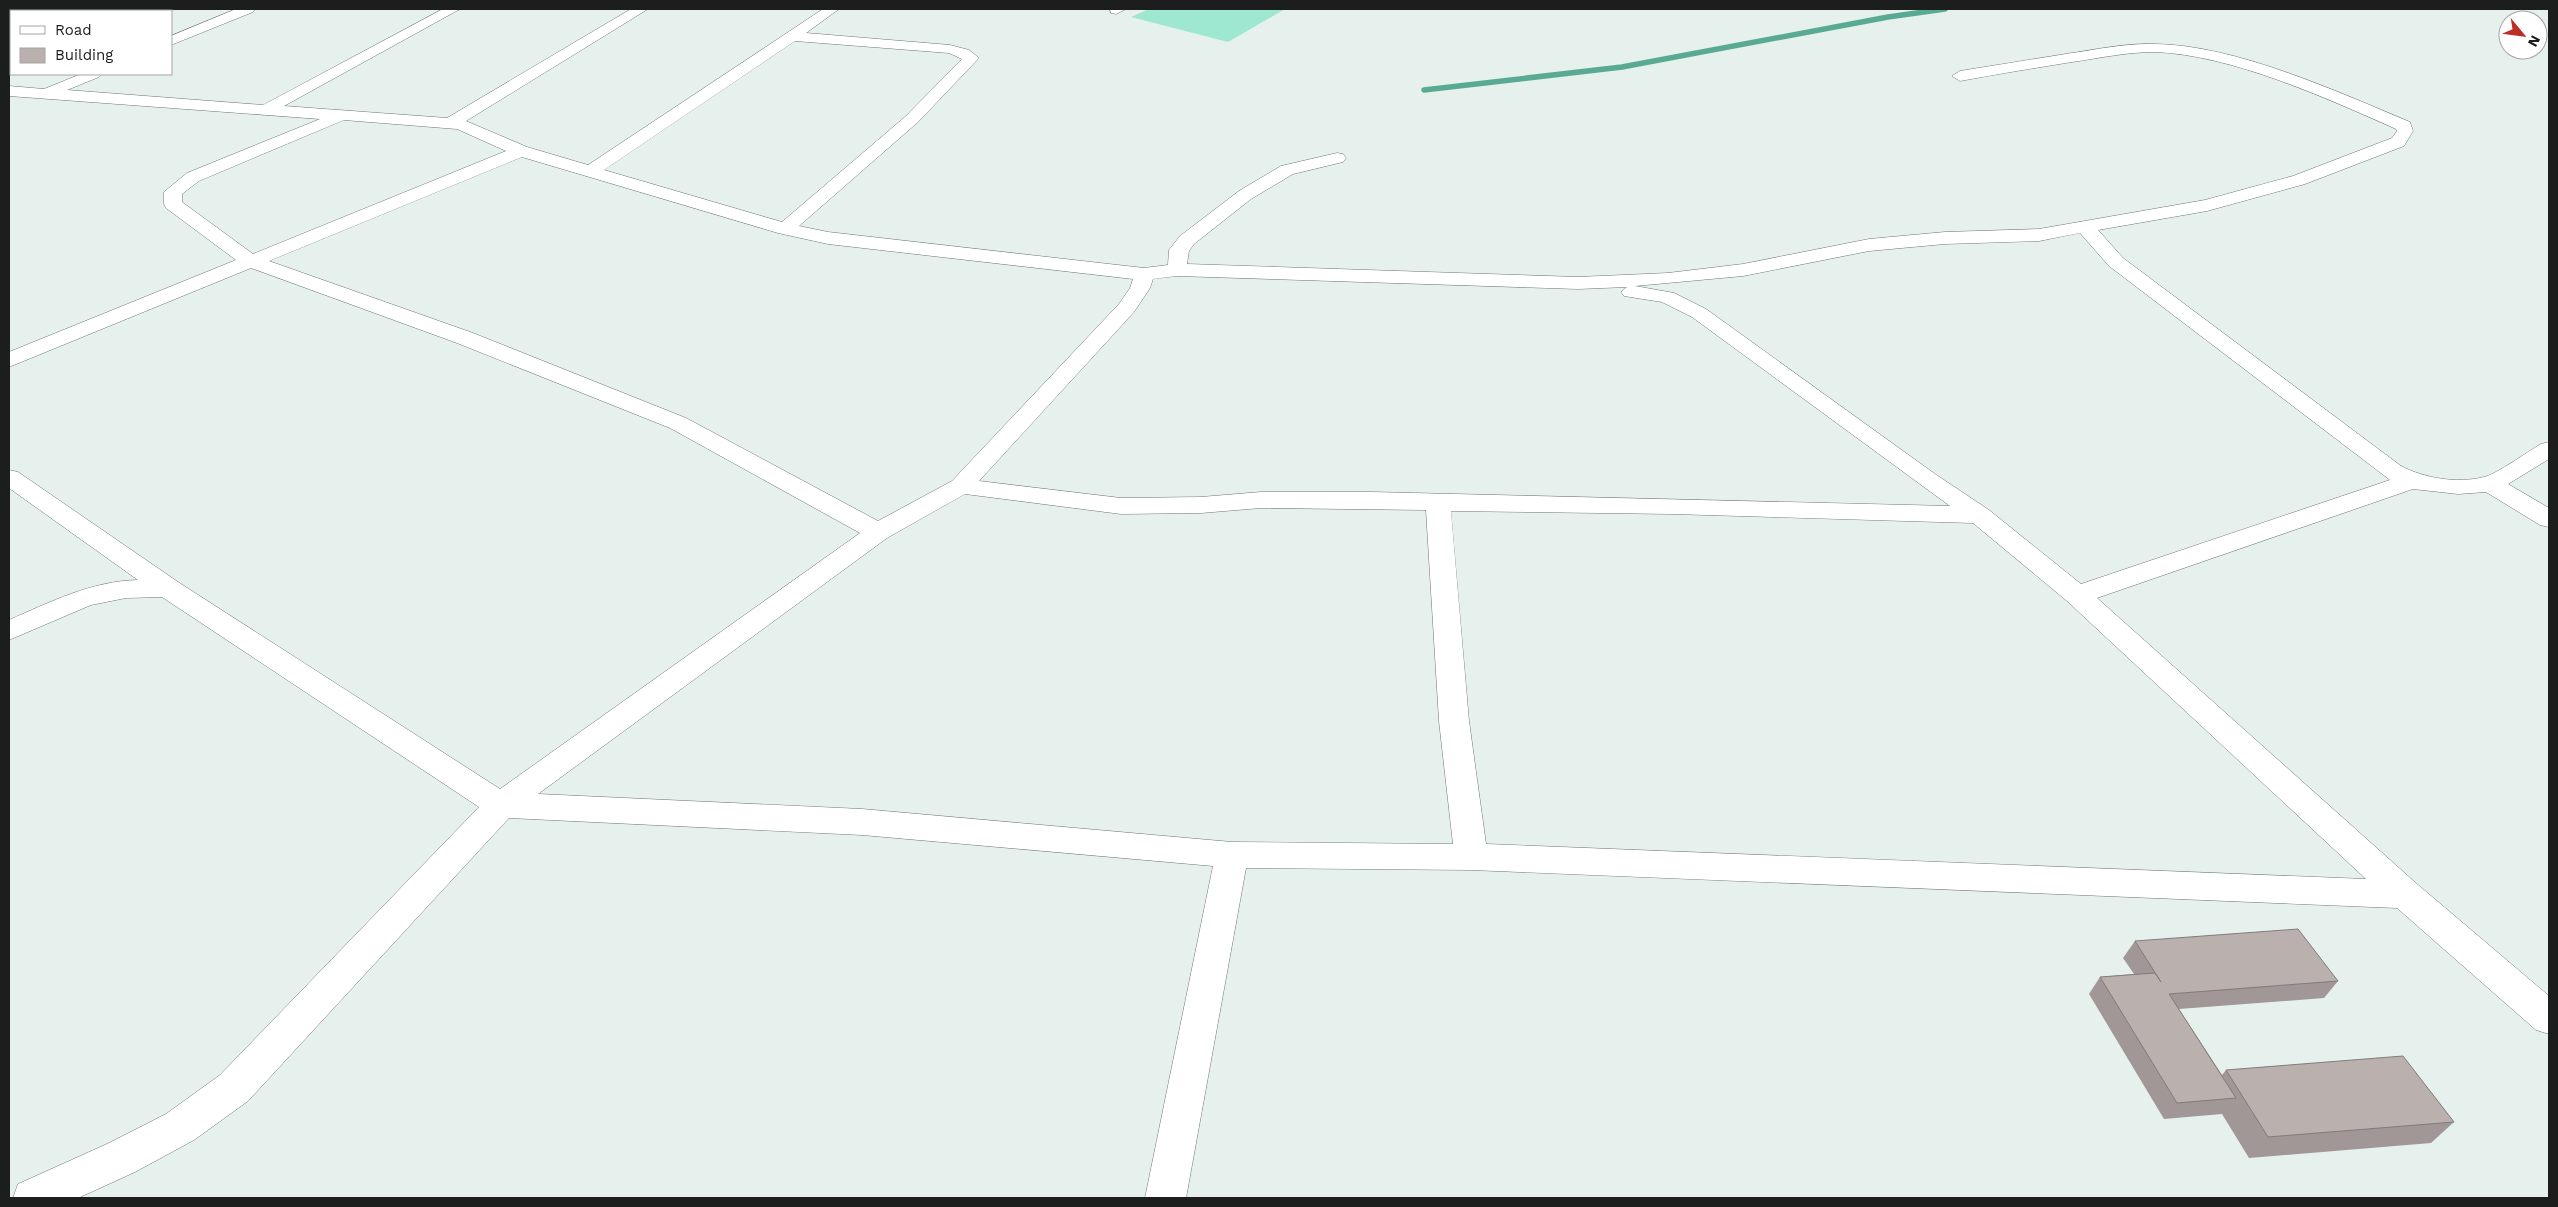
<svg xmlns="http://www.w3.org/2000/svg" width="2558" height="1207" viewBox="0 0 2558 1207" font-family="'Work Sans',sans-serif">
<rect width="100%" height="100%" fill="#e6f0ed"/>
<!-- green -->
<polygon fill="#9ee7d1" points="1149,9 1285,9 1228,42 1131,17"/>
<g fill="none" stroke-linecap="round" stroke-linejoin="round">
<!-- stream -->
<polyline stroke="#59aa94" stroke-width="5.5" points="1424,90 1622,67 1888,17 1945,9"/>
<defs>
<g id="street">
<polygon points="39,9 57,9 55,11 37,11"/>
<polygon points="236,9 255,9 253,12 171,45 171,36"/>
<path d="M 443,9 L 460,9 L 284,106 L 447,118 L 631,9 L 648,9 L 466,121 L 527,147 L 588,165 L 823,9 L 839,9 L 806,33 L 950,45 L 969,50 L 979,58 L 918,122 L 799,226 L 828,232 L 1144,268 L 1168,265 L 1169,250 L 1180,236 L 1239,191 L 1281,166 L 1337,153 L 1343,154 L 1346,158 L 1343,162 L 1293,174 L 1251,199 L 1194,244 L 1189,251 L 1187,264 L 1578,277 L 1668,273 L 1743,264 L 1869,239 L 1945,232 L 2039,229 L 2205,200 L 2293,176 L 2392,138 L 2397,131 L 2396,129 C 2326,98 2232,55 2155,52 C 2127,52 2100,58 2072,62 C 2035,68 1997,74 1960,81 L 1952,76 L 1960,71 C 1997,65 2035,59 2072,53 C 2099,49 2127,43 2155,44 C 2235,45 2336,91 2410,122 L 2413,131 L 2404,146 L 2305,184 L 2207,211 L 2098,230 L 2123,258 L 2401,466 C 2424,478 2457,484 2484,477 C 2497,474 2527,452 2541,444 L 2549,442 L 2549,459 L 2508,484 L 2549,508 L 2549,527 L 2540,525 L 2486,492 L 2458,494 L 2413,489 L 2097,598 L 2417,884 L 2549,996 L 2549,1034 L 2536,1030 L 2397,908 L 1471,870 L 1246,868 L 1186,1198 L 1145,1198 L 1213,866 L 862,835 L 509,818 L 248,1101 L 194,1140 L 135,1172 L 78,1198 L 13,1198 L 18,1184 L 107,1144 L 166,1114 L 220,1075 L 479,807 L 162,597 L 126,598 L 91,605 L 9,640 L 9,620 C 50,602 92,581 138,580 L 9,488 L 9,470 L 18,472 L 178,582 L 500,789 L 860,533 L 670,428 L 457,343 L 251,268 L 9,367 L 9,352 L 236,260 L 166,208 L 164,204 L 164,192 L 187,173 L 320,119 L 9,96 L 9,86 L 44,89 L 81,74 L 102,74 L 99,77 L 67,90 L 263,105 ZM 795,41 L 949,53 L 962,59 L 906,116 L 782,222 L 604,170 ZM 344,120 L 457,129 L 506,151 L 253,254 L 182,202 L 182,194 L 199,181 ZM 522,157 L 778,233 L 828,244 L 1133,279 L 1130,288 L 1119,304 L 952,481 L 878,521 L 686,418 L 473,333 L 269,261 ZM 2080,233 L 2109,266 L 2390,480 L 2081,584 L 1989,510 L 1935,474 L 1706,309 L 1674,293 L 1635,286 L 1743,276 L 1869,251 L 1945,244 L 2039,241 ZM 1177,276 L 1578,289 L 1627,287 L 1621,292 L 1624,296 L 1662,302 L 1692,317 L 1950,506 L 1372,492 L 1261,492 L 1201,497 L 1121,498 L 979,481 L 1134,312 L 1150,288 L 1153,279 ZM 965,494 L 1121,514 L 1201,513 L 1261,508 L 1426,510 L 1439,721 L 1453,844 L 1232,842 L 862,809 L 538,794 L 887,538 ZM 1451,511 L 1673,514 L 1973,523 L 2067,601 L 2366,879 L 1486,844 L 1469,721 Z"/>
<polygon points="1110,9 1126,9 1116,14 1111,13"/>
<rect x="9" y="20" width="2" height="9"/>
</g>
</defs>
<!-- street casing -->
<use href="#street" stroke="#6e7774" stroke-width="1"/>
<!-- street -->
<use href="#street" fill="#fff" fill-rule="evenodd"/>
</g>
<!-- wall -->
<polygon fill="#a09796" points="2135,941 2338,981 2324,998 2179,1009 2222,1075 2226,1070 2454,1122 2431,1143 2249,1158 2222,1114 2164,1119 2089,994 2100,977 2134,974 2123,958"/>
<!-- building -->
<g fill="#bab0ae" stroke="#827b7a">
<polygon points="2298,929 2338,981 2169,994 2236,1098 2177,1103 2100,977 2155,973 2161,982 2135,941"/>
<polygon points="2403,1056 2454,1122 2268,1137 2226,1070"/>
</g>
<!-- border -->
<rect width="2558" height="1207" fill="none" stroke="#1b1e1d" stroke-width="20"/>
<!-- legend -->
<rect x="10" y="10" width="162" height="65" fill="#ffffff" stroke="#a4a5a5"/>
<rect x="20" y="26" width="25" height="8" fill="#ffffff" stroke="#a4a5a5"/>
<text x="55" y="35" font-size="15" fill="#1b1e1d">Road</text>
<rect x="20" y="48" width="25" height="15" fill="#bab0ae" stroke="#a4a5a5"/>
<text x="55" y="60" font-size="15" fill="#1b1e1d">Building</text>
<!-- north arrow -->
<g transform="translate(2523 35) rotate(119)"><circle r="24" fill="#ffffff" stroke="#a4a5a5"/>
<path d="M0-4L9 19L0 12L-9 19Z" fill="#bc2e28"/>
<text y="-8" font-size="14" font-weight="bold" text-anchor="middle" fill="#1b1e1d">N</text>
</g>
</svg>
